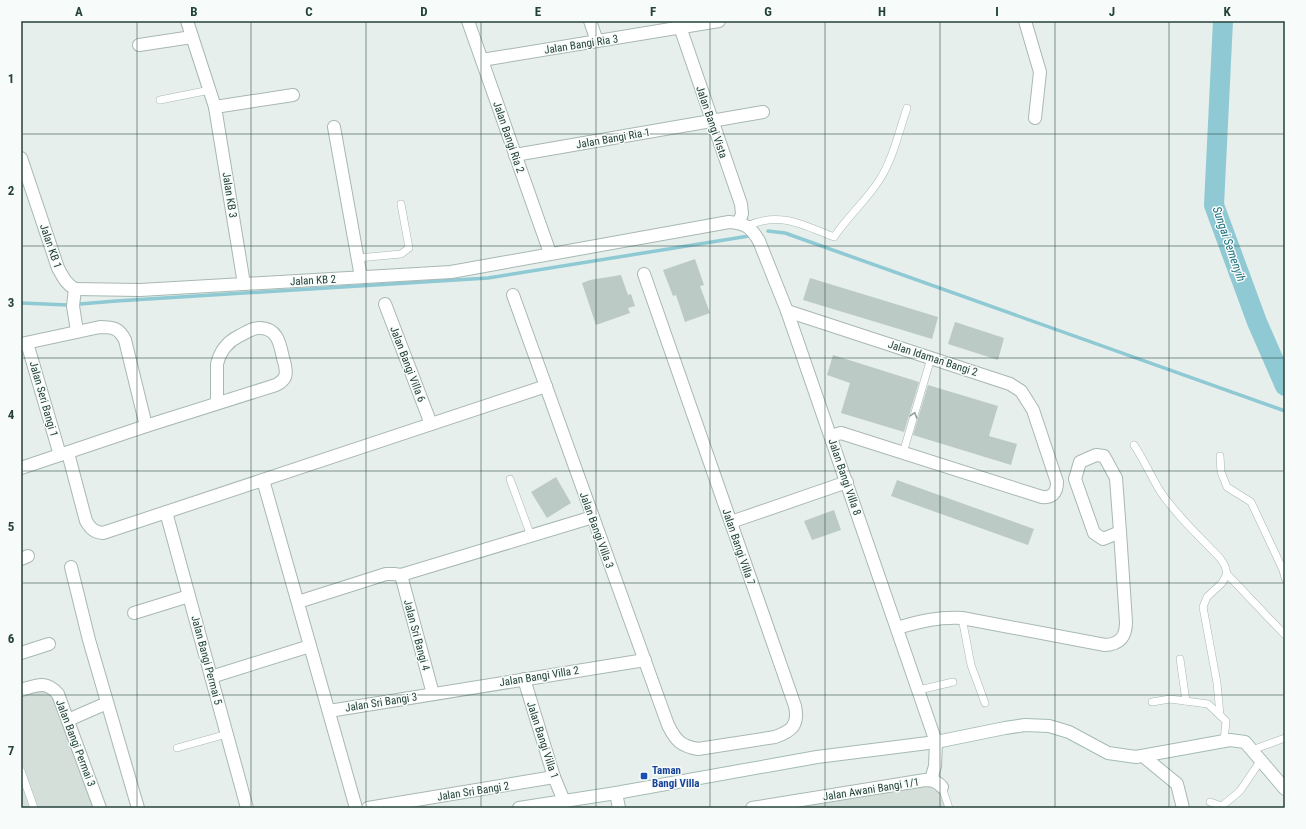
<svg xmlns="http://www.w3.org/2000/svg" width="1306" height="829" viewBox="0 0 1306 829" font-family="'Roboto Condensed',sans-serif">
<rect width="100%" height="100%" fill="#e6efeb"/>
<!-- built -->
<g fill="#d4dfda">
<polygon points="40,689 48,691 55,696 95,808 21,808 21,695"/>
<polygon points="931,785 939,791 946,808 782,808"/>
</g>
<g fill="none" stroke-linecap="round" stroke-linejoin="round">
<!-- stream -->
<g stroke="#8ec9d4" stroke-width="3.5">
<polyline points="768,231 785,233 1285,411"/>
<polyline points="21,303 68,305 116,301 488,278 749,236"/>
</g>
<!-- river -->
<polyline stroke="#8ec9d4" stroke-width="20" points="1223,21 1214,205 1257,322 1285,386"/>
</g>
<!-- building -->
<g fill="#bbcac4">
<polygon points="695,259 704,285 700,286 710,313 685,322 676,295 673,296 663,270"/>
<polygon points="621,275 628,295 631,294 635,306 628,308 630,313 596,325 582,283 590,280"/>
<polygon points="810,278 938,317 932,339 803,300"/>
<polygon points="955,322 1004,338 998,360 948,344"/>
<polygon points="833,355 919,382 904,432 841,413 850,383 827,375"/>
<polygon points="928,385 998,406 989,436 1017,444 1011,465 913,435"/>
<polygon points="556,477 571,503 547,518 531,492"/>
<polygon points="897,480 1034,529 1028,545 891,496"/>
<polygon points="834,510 841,530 812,540 804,521"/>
</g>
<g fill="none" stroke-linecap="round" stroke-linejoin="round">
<defs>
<g id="lane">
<polyline points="160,100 210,90"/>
<path d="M 747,226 C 780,211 803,225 834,237 C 848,216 867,200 880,179 C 893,159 899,131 907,108"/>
<polyline points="358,258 401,254 409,248 401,204"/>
<path d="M 1134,445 C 1144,460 1151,476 1160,491 C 1176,515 1200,537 1220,558 L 1225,566 L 1227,574 L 1285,635"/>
<polyline points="903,453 931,358"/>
<polyline points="1220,456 1221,472 1227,487 1251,502 1283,570 1285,578"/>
<polyline points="510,479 531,536"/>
<polyline points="962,618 971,665 985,703"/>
<polyline points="1180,659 1186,701"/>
<polyline points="919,690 953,682"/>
<polyline points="1152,702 1170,699 1208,704 1226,721 1224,741"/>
<polyline points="1220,715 1217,683 1203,607 1207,597 1222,583 1227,574"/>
<polyline points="177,748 227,734"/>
<polyline points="1252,750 1285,738"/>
<polyline points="21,771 34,808"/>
<polyline points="942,787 949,808"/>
<polyline points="1210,802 1222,806 1240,791 1261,760"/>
</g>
<g id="street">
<polyline points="187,21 215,107"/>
<polyline points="468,21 550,253"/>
<polyline points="590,21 597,41"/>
<polyline points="678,21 741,204 742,214 739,222"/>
<polyline points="1025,21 1040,72 1035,118"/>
<polyline points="139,45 192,37"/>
<polyline points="482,60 719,21"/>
<polyline points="334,127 361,277"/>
<polyline points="515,155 763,112"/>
<path d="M 21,158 L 58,268 C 63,277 66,284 75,289 L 73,306 L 77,331"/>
<polyline points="244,284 215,107 293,95"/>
<path d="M 75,289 L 140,290 L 451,272 L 729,222 C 745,223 751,227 759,241 L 787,311 L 936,742 L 935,766 L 931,780"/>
<path d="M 513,295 L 668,725 C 676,741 681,746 698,749 L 775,737 C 792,731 799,725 795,706 L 644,274"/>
<polyline points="385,304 431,424"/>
<path d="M 787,311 L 1010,384 L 1021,391 L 1033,410 L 1057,482 C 1057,493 1052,498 1042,497 L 841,433 L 831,436"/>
<polyline points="27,343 60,455"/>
<path d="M 21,344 L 100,327 C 113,327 119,328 125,340 L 146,426"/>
<path d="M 68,453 L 86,521 C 91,529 94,532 103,533 L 546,386"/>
<polygon points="1096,455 1104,456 1116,478 1120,532 1103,539 1094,533 1075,479 1080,462"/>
<path d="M 21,468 L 146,426 L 276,385 C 280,383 283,381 285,377 C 287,371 285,364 283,358 C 280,344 278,328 259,328 C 252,328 245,333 239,336 C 227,342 220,351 217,364 L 217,403"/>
<polyline points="263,480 356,808"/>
<polyline points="166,512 247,808"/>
<polyline points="731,522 847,482"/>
<polyline points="21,559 28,556"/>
<polyline points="71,567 89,640 138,808"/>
<polyline points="401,575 433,694"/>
<polyline points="298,602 386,574 394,574 401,575 593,517"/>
<polyline points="134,613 189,596"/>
<path d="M 897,628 C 921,621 937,617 962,618 L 1105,645 C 1121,644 1126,636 1126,622 L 1120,532"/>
<polyline points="21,653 49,644"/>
<polyline points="211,677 310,646"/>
<polyline points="524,679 554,777 564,801"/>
<path d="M 21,690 C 37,685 46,680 58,694 L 100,808"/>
<polyline points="329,711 645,660"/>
<polyline points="68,720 107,703"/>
<polyline points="1143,756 1177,784 1183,808"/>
<polyline points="616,793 619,808"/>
<polyline points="368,808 554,777"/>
<path d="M 752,808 L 925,780 C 932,780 937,781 942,787"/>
</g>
<polyline id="secondary" points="519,808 616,793 817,757 936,742 1005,728 1025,725 1049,726 1069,732 1108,753 1136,757 1230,740 1245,742 1285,789"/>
</defs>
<!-- lane casing -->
<use href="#lane" stroke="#a8b8b2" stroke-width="8"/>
<!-- street casing -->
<use href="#street" stroke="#a8b8b2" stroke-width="14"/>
<!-- secondary casing -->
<use href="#secondary" stroke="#a4bbb3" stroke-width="14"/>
<!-- lane -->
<use href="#lane" stroke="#fff" stroke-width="7"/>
<!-- street -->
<use href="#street" stroke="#fff" stroke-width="12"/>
<!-- secondary -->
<use href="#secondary" stroke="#fff" stroke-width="12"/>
</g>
<!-- one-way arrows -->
<defs><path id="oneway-chevron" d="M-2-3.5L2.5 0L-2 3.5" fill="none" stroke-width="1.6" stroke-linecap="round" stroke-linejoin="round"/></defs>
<use stroke="#92a09c" href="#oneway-chevron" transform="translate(914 415) rotate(-73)"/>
<!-- grid -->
<path fill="none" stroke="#24423a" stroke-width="1" stroke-opacity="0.55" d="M 137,21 L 137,808M 251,21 L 251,808M 366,21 L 366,808M 481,21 L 481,808M 596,21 L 596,808M 710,21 L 710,808M 825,21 L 825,808M 940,21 L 940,808M 1055,21 L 1055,808M 1169,21 L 1169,808M 21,134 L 1285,134M 21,246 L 1285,246M 21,358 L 1285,358M 21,471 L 1285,471M 21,583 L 1285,583M 21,695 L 1285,695"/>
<!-- markers -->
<rect fill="#1a4fb4" stroke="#f7fbf9" stroke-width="1.5" x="640" y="772" width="8" height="8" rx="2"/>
<g text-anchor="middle" stroke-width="3" stroke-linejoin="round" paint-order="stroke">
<!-- street labels -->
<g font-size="11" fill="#24423a" stroke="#f7fbf9">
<text transform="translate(581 44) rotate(-9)" y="4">Jalan Bangi Ria 3</text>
<text transform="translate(712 122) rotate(71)" y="4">Jalan Bangi Vista</text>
<text transform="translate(509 137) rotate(71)" y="4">Jalan Bangi Ria 2</text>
<text transform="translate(613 138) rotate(-10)" y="4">Jalan Bangi Ria 1</text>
<text transform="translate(230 195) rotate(81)" y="4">Jalan KB 3</text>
<text transform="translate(51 246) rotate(71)" y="4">Jalan KB 1</text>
<text transform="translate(313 280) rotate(-3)" y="4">Jalan KB 2</text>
<text transform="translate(933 358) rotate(18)" y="4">Jalan Idaman Bangi 2</text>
<text transform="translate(408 364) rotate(69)" y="4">Jalan Bangi Villa 6</text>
<text transform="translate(44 399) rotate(74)" y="4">Jalan Seri Bangi 1</text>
<text transform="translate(845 477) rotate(71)" y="4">Jalan Bangi Villa 8</text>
<text transform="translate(597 530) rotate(70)" y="4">Jalan Bangi Villa 3</text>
<text transform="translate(739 547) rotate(71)" y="4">Jalan Bangi Villa 7</text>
<text transform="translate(417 635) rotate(75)" y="4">Jalan Sri Bangi 4</text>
<text transform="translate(207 660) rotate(75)" y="4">Jalan Bangi Permai 5</text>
<text transform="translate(539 676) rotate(-9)" y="4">Jalan Bangi Villa 2</text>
<text transform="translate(381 702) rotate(-9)" y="4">Jalan Sri Bangi 3</text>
<text transform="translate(543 740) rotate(72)" y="4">Jalan Bangi Villa 1</text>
<text transform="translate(76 743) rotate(69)" y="4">Jalan Bangi Permai 3</text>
<text transform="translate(871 789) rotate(-9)" y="4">Jalan Awani Bangi 1/1</text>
<text transform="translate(473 791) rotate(-9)" y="4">Jalan Sri Bangi 2</text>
</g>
<!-- transit labels -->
<g font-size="11" font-weight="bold" fill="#164399" stroke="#f7fbf9" text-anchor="start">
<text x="652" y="774">Taman<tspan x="652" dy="13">Bangi Villa</tspan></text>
</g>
<!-- water labels -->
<g font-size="12" font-style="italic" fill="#1c6f80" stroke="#f7fbf9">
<text transform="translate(1229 244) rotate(71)" y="4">Sungai Semenyih</text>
</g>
</g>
<!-- border -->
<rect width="1306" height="829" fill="none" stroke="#f7fbf9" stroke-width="44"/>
<rect x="22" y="22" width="1262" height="785" fill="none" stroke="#24423a" stroke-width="1.5"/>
<g font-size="13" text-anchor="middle" font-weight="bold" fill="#24423a">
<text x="79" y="16">A</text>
<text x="194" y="16">B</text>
<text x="309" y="16">C</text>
<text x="424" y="16">D</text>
<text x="538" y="16">E</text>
<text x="653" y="16">F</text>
<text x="768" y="16">G</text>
<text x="882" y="16">H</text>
<text x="997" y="16">I</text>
<text x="1112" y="16">J</text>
<text x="1227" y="16">K</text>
<text x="11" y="83">1</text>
<text x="11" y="195">2</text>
<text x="11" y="307">3</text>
<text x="11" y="419">4</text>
<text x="11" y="531">5</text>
<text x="11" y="643">6</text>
<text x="11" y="755">7</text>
</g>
</svg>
